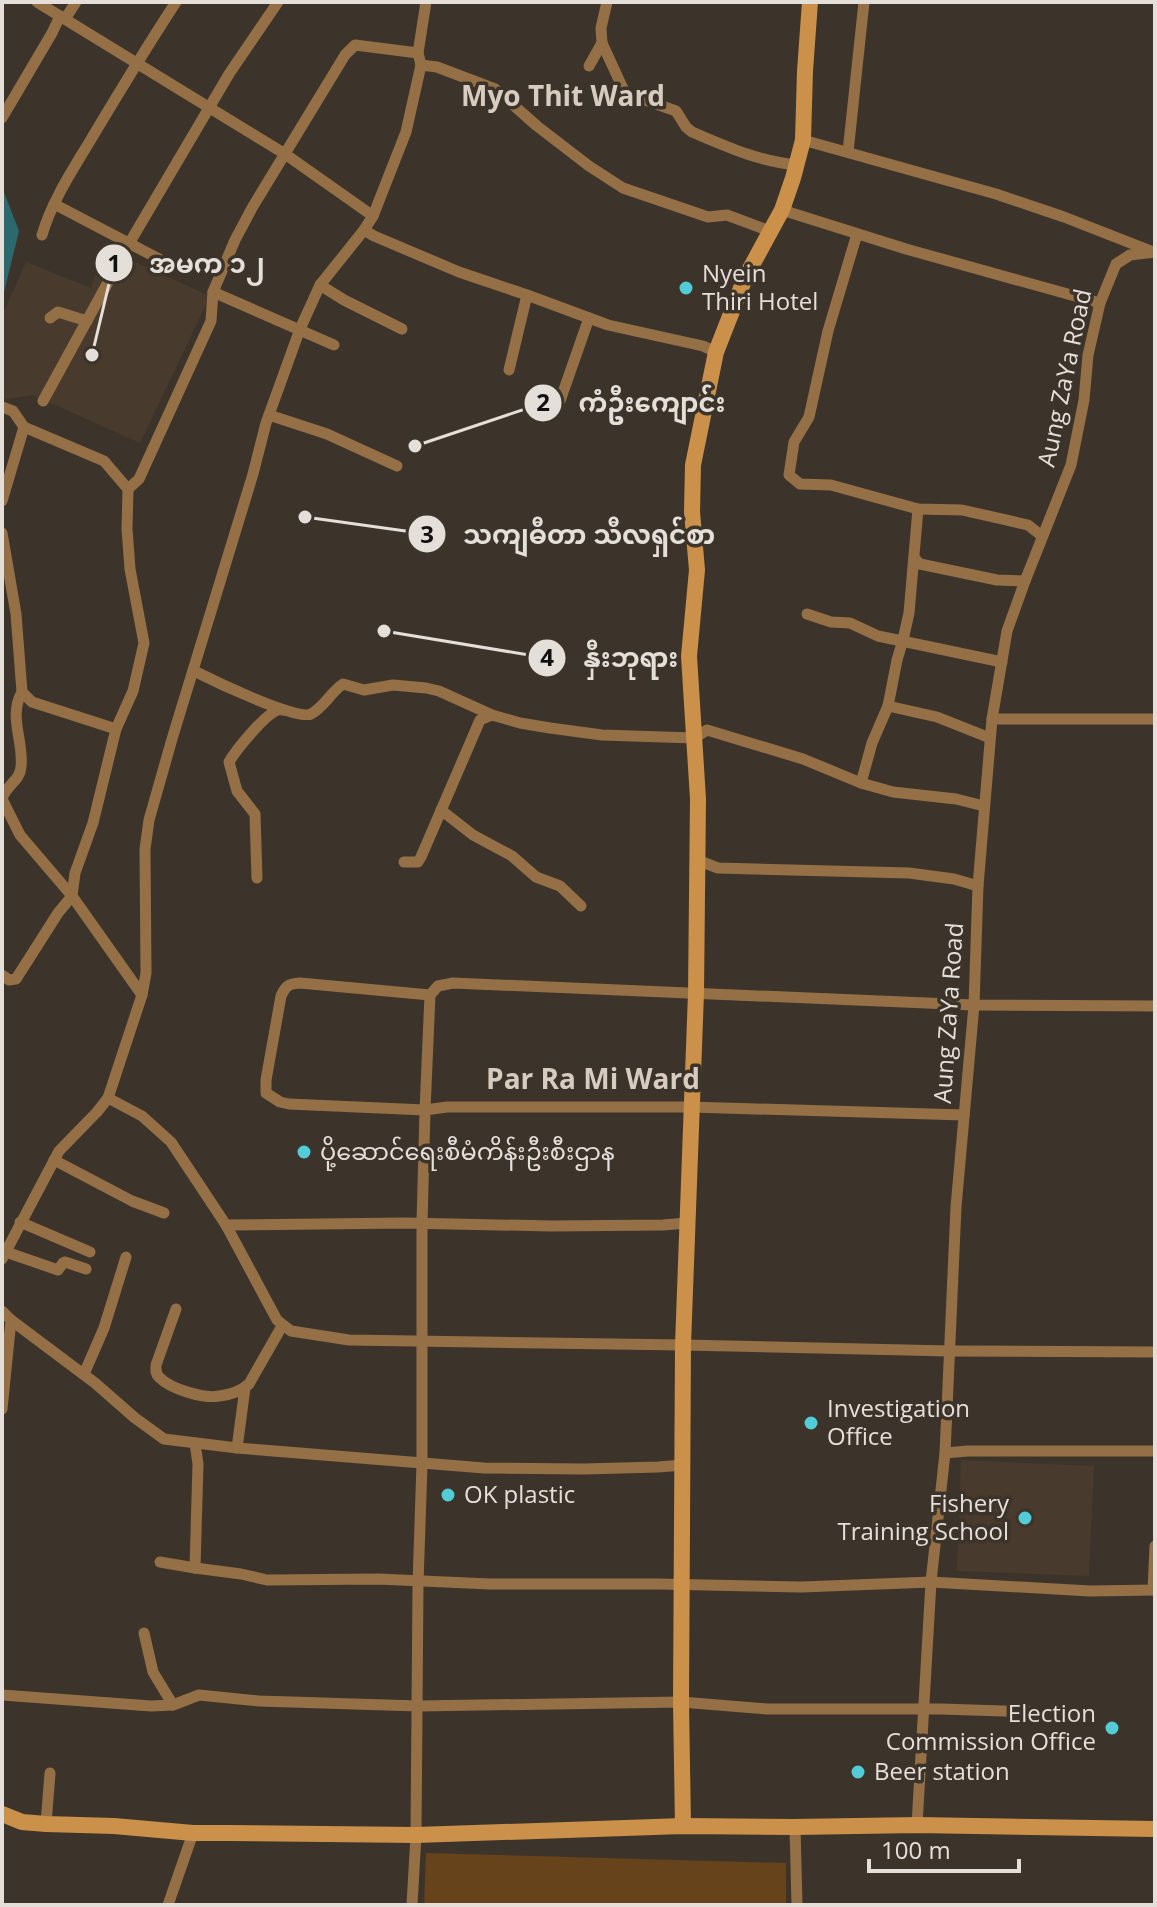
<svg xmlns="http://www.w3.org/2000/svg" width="1157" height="1907" viewBox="0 0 1157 1907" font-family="'Open Sans','Noto Sans Myanmar',sans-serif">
<rect width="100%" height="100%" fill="#3c342a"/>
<!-- built -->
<g fill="#483a2c">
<polygon points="104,248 210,296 140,443 33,395 2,400 2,316 26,262 91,288"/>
<polygon points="961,1460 1094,1466 1089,1576 957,1571"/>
</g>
<!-- green -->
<polygon fill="#66431a" points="426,1853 786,1863 786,1905 424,1905"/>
<!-- water -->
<polygon fill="#2b696e" points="2,187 19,231 2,300"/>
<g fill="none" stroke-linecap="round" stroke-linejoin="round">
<!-- street -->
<g stroke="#957046" stroke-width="11">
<polyline points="37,2 285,154 373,216"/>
<polyline points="426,2 418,53 421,65 406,132 373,216 364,230 320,285 300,329 266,423 253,474 172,739 149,820 145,849 146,973 142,995 108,1098 142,1116 171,1142 226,1225 277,1320 291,1331 349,1340 683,1345 950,1351 1155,1352"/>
<path d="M 607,2 L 601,28 L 602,43 L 625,93 L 676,111 L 686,127 L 692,132 C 725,146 760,162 797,165"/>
<polyline points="65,19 76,2"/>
<polyline points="421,65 437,67 495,89 537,126 589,166 623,188 708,217 727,215 770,231"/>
<polyline points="589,66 602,43"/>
<polyline points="2,118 52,33 60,16"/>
<polyline points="803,140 996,194 1064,217 1151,251"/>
<polyline points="848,152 864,2"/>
<polyline points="54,204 163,261"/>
<polyline points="782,210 906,249 1100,303"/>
<polyline points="364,230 374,236 459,272 527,295 608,325 703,346 716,352"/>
<polyline points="857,234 828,331 809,417 794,442 789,475 800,484 831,485 918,509 962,510 1028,525 1042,536"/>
<path d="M 42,235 C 52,201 72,171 90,141 C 118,94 146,48 176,2"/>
<polyline points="320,285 344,300 402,329"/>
<polyline points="213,292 334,345"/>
<polyline points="50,318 58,312 87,321"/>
<polyline points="509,370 527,295"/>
<polyline points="43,401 130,242 229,74 278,2"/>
<polyline points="560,401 589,318"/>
<polyline points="2,407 13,411 24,427 104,461 128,489 127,529 130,569 144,643 133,691 116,729 93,823 75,873 72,896 142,995"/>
<polyline points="269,415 327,434 397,466"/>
<polyline points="128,489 139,479 211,321 213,292 235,240 252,208 345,55 355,45 418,53"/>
<polyline points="2,501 24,427"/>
<polyline points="2,533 16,614 22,692 32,702 116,729"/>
<polyline points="914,558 920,564 997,580 1025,581"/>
<polyline points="807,614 831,622 850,623 878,636 1002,662"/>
<path d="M 194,671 C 212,680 297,721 311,714 C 324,707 331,692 343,684 L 364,690 L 393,685 L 426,688 L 439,691 L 492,715 L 520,723 L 550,728 L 602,735 L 694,738 L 707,730 L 803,759 L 861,783 L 893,792 L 956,799 L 984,806"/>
<polyline points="888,706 937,717 990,738"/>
<polyline points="992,719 1155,719"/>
<polyline points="861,783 872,743 888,706 897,660 903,640 909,613 918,509"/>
<polyline points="2,799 20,835 72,896 58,913 16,979 9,980 2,975"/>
<path d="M 2,799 C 6,785 20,781 21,767 C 24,741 8,716 22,692"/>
<polyline points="441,810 473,835 512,856 536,877 560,886 581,906"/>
<polyline points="697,860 718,868 909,873 954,879 978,886"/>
<polyline points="404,862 418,862 421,857 480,720 492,715"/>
<path d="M 257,878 L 255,814 L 237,791 L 229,762 C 236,750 265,714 278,710 C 280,709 282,710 284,710"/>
<path d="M 430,995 L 300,983 C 289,984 286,985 281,996 L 266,1080 L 266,1093 L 280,1102 L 289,1104 L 425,1110 L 447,1107 L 690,1107 L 964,1115"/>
<polyline points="54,1160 132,1201 164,1213"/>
<polyline points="20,1222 90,1252"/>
<polyline points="226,1225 406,1223 552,1226 663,1225 687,1223"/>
<polyline points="6,1252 58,1270 63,1263 65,1262 86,1269"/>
<polyline points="2,1259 59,1151 97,1112 108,1098"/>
<path d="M 176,1309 L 156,1365 C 156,1370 155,1373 159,1377 C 170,1389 204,1399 219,1396 C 229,1395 241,1391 249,1384 L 282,1326"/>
<polyline points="2,1311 11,1320 95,1383 135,1418 164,1439 237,1448 484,1468 584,1469 658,1467 683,1465"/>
<polyline points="84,1374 104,1328 126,1257"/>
<polyline points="2,1409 11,1320"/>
<polyline points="195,1443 198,1464 195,1568 241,1574 267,1580 378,1579 490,1584 659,1584 802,1587 931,1582 1090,1591 1155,1590"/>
<polyline points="237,1448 245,1388"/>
<polyline points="945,1453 968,1451 1155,1451"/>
<polyline points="160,1562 195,1568"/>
<polyline points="1153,1590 1155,1546"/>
<polyline points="144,1633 153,1672 173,1705"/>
<polyline points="2,1695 151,1706 173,1705 199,1695 259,1701 418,1706 681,1702 767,1709 941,1709 1034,1712"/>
<polyline points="46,1824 50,1773"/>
<polyline points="917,1825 931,1582 945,1453 956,1207 974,1005 978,886 992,719 1007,631 1025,581 1071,465 1084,400 1088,355 1100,303 1116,264 1130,255 1155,252"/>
<polyline points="795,1827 797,1905"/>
<polyline points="168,1905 193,1833"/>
<polyline points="412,1905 416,1835 418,1584 422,1464 422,1224 425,1110 430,995 438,986 453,983 974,1005 1155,1006"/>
</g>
<!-- secondary -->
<g stroke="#cb904a" stroke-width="16">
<polyline points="2,1814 22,1822 46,1824 114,1826 193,1833 228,1833 416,1835 683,1826 795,1827 917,1825 1155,1829"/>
<polyline points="683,1826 681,1702 683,1345 696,993 698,799 689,656 697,570 692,512 693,465 716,352 745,278 782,210 793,178 803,140 805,71 810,2"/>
</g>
</g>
<!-- markers -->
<g fill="#52ccd6" stroke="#3c342a" stroke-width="3">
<circle cx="686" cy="288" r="8"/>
<circle cx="304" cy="1152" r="8"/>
<circle cx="811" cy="1423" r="8"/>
<circle cx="448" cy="1495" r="8"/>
<circle cx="1025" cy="1518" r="8"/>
<circle cx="1112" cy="1728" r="8"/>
<circle cx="858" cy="1772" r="8"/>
</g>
<g text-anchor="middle" stroke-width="7" stroke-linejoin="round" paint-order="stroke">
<!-- poi labels -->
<g font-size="24" fill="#e5dfd9" stroke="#3c342a" text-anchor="start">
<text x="702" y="282">Nyein<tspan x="702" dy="28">Thiri Hotel</tspan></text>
<text x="320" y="1160">ပို့ဆောင်ရေးစီမံကိန်းဦးစီးဌာန</text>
<text x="827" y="1417">Investigation<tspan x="827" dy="28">Office</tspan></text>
<text x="464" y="1503">OK plastic</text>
<text x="1009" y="1512" text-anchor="end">Fishery<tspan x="1009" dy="28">Training School</tspan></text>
<text x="1096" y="1722" text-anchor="end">Election<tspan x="1096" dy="28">Commission Office</tspan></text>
<text x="874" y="1780">Beer station</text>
</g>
<!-- street labels -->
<g font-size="24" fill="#e5dfd9" stroke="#3c342a">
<text transform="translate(1065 378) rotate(-78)" y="8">Aung ZaYa Road</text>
<text transform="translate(949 1013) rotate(-86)" y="8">Aung ZaYa Road</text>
</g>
<!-- quarter labels -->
<g font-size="28" font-weight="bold" fill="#d8ccc1" stroke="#3c342a">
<text x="563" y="106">Myo Thit Ward</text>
<text x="593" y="1089">Par Ra Mi Ward</text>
</g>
</g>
<!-- callouts -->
<path fill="none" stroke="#e5dfd9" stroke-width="3" d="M92 355L114 263M415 446L543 403M305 517L427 534M384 631L547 658"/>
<g fill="#e5dfd9" stroke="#3c342a" stroke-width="3">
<circle cx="92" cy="355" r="8"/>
<circle cx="415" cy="446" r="8"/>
<circle cx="305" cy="517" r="8"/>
<circle cx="384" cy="631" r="8"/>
<circle cx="114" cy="263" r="20"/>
<circle cx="543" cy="403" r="20"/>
<circle cx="427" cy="534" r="20"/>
<circle cx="547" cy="658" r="20"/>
</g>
<g font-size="24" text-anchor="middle" font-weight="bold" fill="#111">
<text x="114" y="272">1</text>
<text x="543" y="411">2</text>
<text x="427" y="543">3</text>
<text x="547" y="666">4</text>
</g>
<g font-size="26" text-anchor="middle" font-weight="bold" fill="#e5dfd9" stroke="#3c342a" stroke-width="7" stroke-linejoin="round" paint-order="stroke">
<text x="207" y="273">အမက ၁၂</text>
<text x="652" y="412">ကံဦးကျောင်း</text>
<text x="589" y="544">သကျဓီတာ သီလရှင်စာ</text>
<text x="631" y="667">နှီးဘုရား</text>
</g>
<!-- border -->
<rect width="1157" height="1907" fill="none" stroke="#e5dfd9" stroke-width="8"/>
<!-- scale -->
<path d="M869 1859v12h150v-12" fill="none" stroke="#e5dfd9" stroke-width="4"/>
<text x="881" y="1859" font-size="24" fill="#e5dfd9" stroke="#3c342a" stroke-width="6" paint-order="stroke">100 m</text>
</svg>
